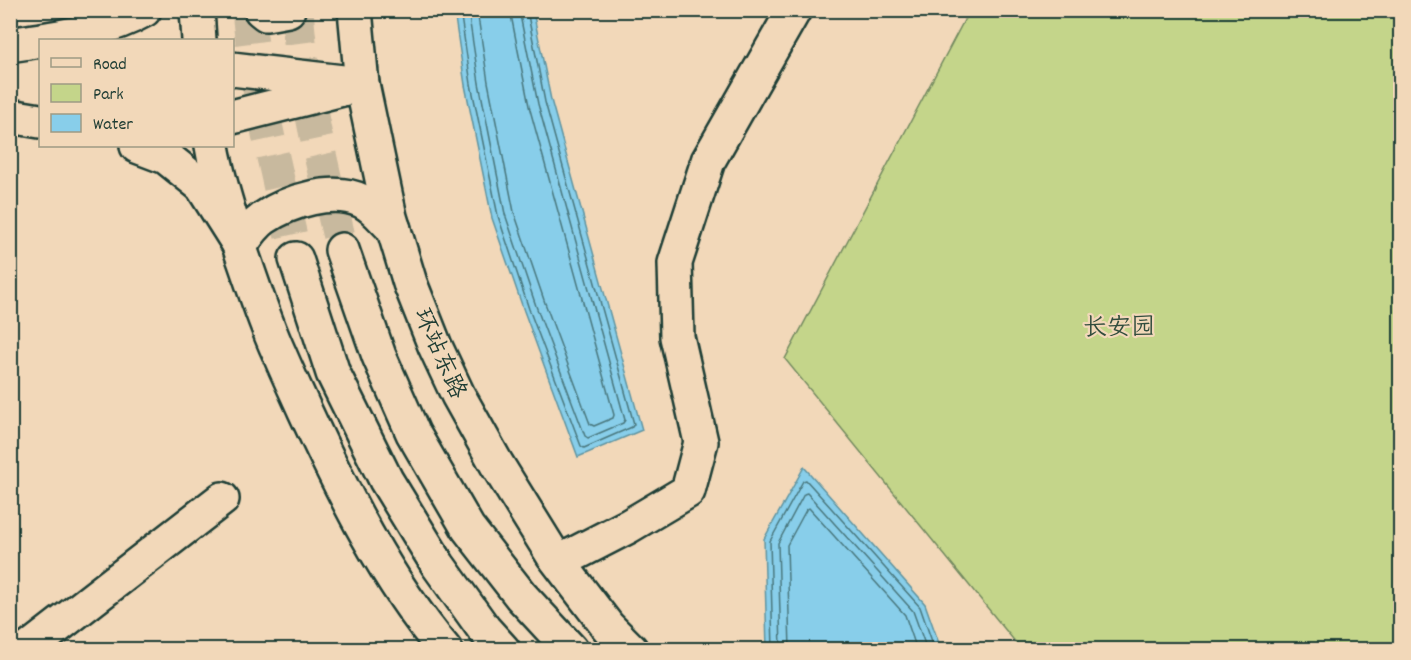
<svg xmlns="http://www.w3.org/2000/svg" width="1411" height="660" viewBox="0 0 1411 660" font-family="Dekko,'LXGW WenKai TC',sans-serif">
<rect width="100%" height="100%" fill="#f2d8b9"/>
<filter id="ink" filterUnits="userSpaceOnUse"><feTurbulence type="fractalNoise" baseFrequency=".0167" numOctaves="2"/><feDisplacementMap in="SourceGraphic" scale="12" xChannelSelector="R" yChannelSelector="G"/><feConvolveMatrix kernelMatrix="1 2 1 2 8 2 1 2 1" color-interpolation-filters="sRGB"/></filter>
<g filter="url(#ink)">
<!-- green -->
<polygon fill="#c4d58a" stroke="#72895f" stroke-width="1.5" points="969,11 1400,11 1400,649 1021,649 785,359"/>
<!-- water -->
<g fill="#88ceea" stroke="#5e94a1" stroke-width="1.5">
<polygon points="454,11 533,11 551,100 642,430 578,457 524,311 492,218 465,85"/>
<polygon points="804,467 925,604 941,649 767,649 764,539"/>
</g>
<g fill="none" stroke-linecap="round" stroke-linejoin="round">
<!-- shore -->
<g stroke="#49777d" stroke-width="1.5">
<polyline points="460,10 471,84 498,216 529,309 581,446 584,448 632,427 634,424 545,102 527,10"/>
<polyline points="468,10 479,83 505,214 536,306 585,436 588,438 623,423 625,420 538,104 519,10"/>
<polyline points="477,10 488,82 514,212 545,303 590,424 594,426 613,418 614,415 529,106 510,10"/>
<polyline points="773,650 770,541 803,481 806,480 920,607 935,650"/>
<polyline points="781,650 778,543 804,494 807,493 913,611 927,650"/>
<polyline points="790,650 787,545 806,510 809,508 905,615 917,650"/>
</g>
<!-- major-tunnel -->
<g stroke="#c8b99e" stroke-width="33" stroke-dasharray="33 16" stroke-linecap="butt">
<path d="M 248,10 C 256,94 278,177 296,259"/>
<path d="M 297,10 C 303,92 324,171 342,250"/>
</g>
<defs>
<g id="minor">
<polyline points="197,10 199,40"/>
<polyline points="261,10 266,14 288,10"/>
<polyline points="355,10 362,84 390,217 410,283 435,346 458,395 496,463 553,555 608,627 631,650"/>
<path d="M 212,146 C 218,181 230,216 241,251 C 253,285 264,320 279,353 C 287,372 296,391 305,411 C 343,493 386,580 445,650"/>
<path d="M 240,246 C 247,236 254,225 264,218 C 289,201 333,187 362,201 C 375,207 384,220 394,229"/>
<polyline points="559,562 629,526 688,491 701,442 677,337 675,263 708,161 794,10"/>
<polyline points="27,650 222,499"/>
</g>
<g id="major">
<path d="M 10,45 C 56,37 103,33 144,10"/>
<polyline points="232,69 343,82"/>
<polyline points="10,116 40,121"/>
<polyline points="232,117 362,84"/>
<polyline points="137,146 166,157 202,186 240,246"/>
<polyline points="342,250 379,356 413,433 468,528 521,596 571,650"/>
<polyline points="296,259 333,373 386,480 438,565 484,629 503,650"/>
</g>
</defs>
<!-- minor casing -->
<use href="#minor" stroke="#1f3d34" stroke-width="38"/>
<!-- major casing -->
<use href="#major" stroke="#1f3d34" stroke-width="38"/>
<!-- minor -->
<use href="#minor" stroke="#f2d8b9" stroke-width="33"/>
<!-- major -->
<use href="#major" stroke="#f2d8b9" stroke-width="33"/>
</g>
</g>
<g text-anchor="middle" stroke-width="4.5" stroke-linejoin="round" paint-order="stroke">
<!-- park labels -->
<g font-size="24" fill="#304c3d" stroke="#f2d8b9">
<text x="1119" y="334">长安园</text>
</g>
<!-- street labels -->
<g font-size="24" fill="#1f3d34" stroke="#f2d8b9">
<text transform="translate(441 353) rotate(66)" y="8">环站东路</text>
</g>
</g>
<!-- margin -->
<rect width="1411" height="660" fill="none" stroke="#f2d8b9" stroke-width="36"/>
<rect x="18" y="18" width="1375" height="624" fill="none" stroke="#1f3d34" stroke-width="2" filter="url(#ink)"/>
<!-- legend -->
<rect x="39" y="39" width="195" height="108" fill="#f2d8b9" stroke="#9e9a84" stroke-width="1.5"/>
<rect x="51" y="58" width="30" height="9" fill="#f2d8b9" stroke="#9e9a84" stroke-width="1.5"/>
<text x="93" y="69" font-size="18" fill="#1f3d34">Road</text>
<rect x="51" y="84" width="30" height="18" fill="#c4d58a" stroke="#9e9a84" stroke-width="1.5"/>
<text x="93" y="99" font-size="18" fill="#1f3d34">Park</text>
<rect x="51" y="114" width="30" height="18" fill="#88ceea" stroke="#9e9a84" stroke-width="1.5"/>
<text x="93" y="129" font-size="18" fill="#1f3d34">Water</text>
</svg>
